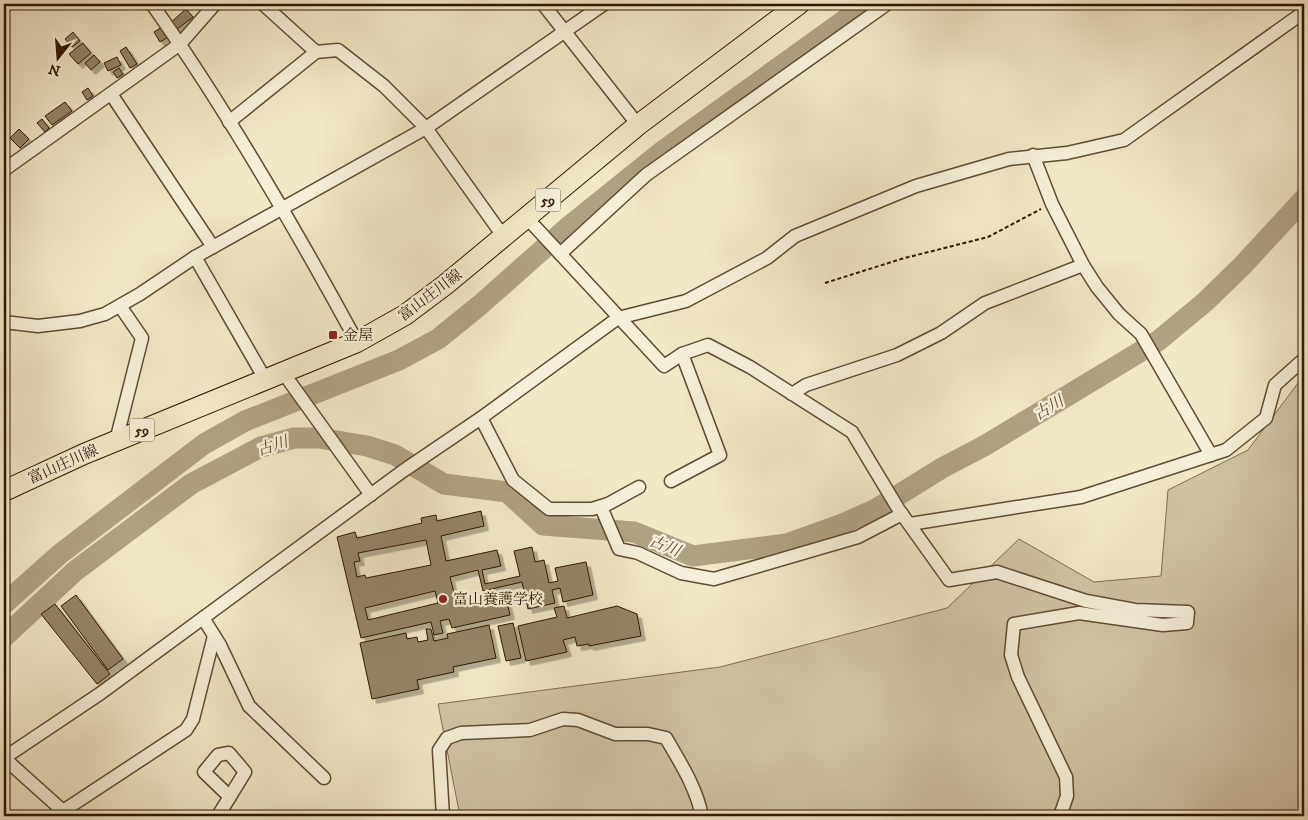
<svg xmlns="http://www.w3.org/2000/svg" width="1308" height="820" viewBox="0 0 1308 820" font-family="'IM FELL DW Pica','Noto Serif JP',serif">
<defs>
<filter id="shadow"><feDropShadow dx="4.5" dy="4.5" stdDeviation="0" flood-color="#0004"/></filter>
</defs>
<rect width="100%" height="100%" fill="#f1e8c6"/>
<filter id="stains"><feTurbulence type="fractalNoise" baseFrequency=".004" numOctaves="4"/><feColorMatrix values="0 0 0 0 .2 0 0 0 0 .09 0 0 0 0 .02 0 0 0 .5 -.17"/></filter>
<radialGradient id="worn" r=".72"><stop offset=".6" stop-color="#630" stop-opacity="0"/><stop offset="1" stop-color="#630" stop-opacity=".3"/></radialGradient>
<!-- green -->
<polygon fill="#d0c4a5" stroke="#806e54" points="1304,375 1304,816 460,816 438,704 720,667 947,608 1019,539 1094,582 1161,576 1168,490 1248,450"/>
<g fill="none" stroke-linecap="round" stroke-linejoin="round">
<!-- river -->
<g stroke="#afa183" stroke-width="21">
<polyline points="4,604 60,554 204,444 245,421 399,360 438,339 480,305 567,228 664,150 867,4"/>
<polyline points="4,637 75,571 191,484 261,447 294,438 319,438 367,446 395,455 444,484 507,492 543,525 634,532 693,556 787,544 840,525 876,509 942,468 984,446 1158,341 1205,302 1242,266 1304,199"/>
</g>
</g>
<!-- building -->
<g fill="#948468" stroke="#2f1702" fill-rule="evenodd" filter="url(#shadow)">
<polygon points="186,9 193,17 176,30 170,23"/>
<polygon points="162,27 168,37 160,42 154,32"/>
<polygon points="73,32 80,41 72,47 65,39"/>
<polygon points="83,43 91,53 78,64 69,54"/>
<polygon points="126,47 137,64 130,68 120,51"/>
<polygon points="94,55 100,62 91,70 85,63"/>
<polygon points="117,57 121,65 108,71 104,63"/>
<polygon points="119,68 123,74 117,78 113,72"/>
<polygon points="88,88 93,96 87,100 82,92"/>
<polygon points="65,102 72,111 52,125 45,116"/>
<polygon points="42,119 49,128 45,132 37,123"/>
<polygon points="19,129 29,139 20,148 10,138"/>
<path d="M 481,511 L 484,526 L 441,536 L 446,561 L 497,550 L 501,566 L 482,570 L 485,584 L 520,576 L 514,551 L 532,547 L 535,562 L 544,560 L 549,583 L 558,581 L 555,568 L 586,562 L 593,595 L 563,602 L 560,588 L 552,590 L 555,603 L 528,609 L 522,582 L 483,591 L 478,570 L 450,577 L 456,601 L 504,590 L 510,615 L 452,628 L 449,619 L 440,621 L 443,633 L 434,635 L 431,622 L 361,638 L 337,537 L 355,532 L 357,538 L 422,523 L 421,518 L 436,515 L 437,521 ZM 426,540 L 431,565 L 366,578 L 365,575 L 357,577 L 354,562 L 360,561 L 358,553 ZM 435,591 L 438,603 L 368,620 L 365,608 Z"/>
<polygon points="76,595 123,659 108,670 61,606"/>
<polygon points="55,604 110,674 97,684 41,614"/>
<polygon points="564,606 567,618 617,606 637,614 641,636 589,646 589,644 577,646 575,637 563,640 567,652 526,661 518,626 557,617 554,608"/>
<polygon points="513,623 521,658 506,661 498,626"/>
<polygon points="489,625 496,658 453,667 454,672 417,680 419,689 372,699 360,643 406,633 407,639 417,637 418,642 428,640 426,629 431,629 434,641 448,638 447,634"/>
</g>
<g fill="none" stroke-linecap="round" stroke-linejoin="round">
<defs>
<g id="minor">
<path d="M 152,4 C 228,112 294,226 357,342"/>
<polyline points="263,4 316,52 338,50 384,86 426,128 503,236"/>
<polyline points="543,4 638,125"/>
<polyline points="111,94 213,247"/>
<polyline points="229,122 316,52"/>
<polyline points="1033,155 1052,204 1083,265 1097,287 1119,314 1141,334 1211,455"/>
<polyline points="4,170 180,44 215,4"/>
<polyline points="527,218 664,366 682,354 708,345 750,367 852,432 899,510 949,580 997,572 1086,601 1135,610 1188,612 1187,623 1163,625 1079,613 1014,624 1011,655 1018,677 1066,777 1067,796 1060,816"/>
<polyline points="560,254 646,175 887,4"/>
<polyline points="195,257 265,379"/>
<polyline points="120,306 142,338 118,433 120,439"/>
<polyline points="4,322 38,326 80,321 105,314 140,294 195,257 426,128 604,4"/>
<polyline points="282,371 371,495"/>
<polyline points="792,394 806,385 897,355 941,333 985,303 1083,265"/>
<polyline points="481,418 513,480 549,509 592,509 608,504 639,487"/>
<polyline points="671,481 720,455 682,354"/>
<polyline points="601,507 619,549 638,553 681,573 714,579 858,537 902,514"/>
<polyline points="910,524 1081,497 1226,450 1266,418 1275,385 1304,359"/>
<polyline points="203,618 220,645 249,706 324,778"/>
<polyline points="4,758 101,693 403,471 481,418 618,318 686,301 767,258 795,236 916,186 1009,159 1067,153 1124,140 1304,12"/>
<polyline points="4,758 63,811 67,816"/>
<polyline points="63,811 186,730 193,719 214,636"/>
<polyline points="218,816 245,772 229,753 218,755 204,772 230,797"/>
<path d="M 443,816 L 439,750 L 447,738 L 461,733 L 530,730 L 563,719 L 578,720 L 615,734 L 648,734 L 666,738 C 681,764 696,787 702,816"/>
</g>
<polyline id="primary" points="4,491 84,454 357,342 405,315 445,285 638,125 799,4"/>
</defs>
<!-- minor casing -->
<use href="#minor" stroke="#604b33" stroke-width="15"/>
<!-- primary casing -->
<use href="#primary" stroke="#2f1702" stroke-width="22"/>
<!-- path -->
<polyline stroke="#2f1702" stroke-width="2" stroke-dasharray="4 2.5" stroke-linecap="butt" points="825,283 901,259 988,237 1041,209"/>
<!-- minor -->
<use href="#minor" stroke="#f6f0da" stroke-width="12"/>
<!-- primary -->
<use href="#primary" stroke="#f1e8c6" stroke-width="20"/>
</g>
<!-- markers -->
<g fill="#8f2418" stroke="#f6f0da" stroke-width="2">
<rect x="328" y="330" width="10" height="10" rx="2.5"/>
<circle cx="443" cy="599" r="5"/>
</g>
<g text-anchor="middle" stroke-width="4.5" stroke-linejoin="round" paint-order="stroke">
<!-- shield labels -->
<g fill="#f6f0da" stroke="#6b5843" stroke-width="1">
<rect x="535.5" y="188.5" width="25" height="23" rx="4"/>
<rect x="129.5" y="418.5" width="25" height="23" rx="4"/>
</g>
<g font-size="14" font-weight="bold" fill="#2f1702">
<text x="548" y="205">59</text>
<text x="142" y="435">59</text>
</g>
<!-- street labels -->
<g font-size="15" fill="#2f1702" stroke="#f6f0da">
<text transform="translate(430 295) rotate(-37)" y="5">富山庄川線</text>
<text transform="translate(63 464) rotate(-24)" y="5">富山庄川線</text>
</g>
<!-- poi labels -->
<g font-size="15" fill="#2f1702" stroke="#f6f0da" text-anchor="start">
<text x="343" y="340">金屋</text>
<text x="453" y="604">富山養護学校</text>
</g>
<!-- water labels -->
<g font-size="16" font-style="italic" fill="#624e36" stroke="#f6f0da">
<text transform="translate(1048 407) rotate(-31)" y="6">古川</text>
<text transform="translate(272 445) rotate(-18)" y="6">古川</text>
<text transform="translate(665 545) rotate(22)" y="6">古川</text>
</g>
</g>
<!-- margin -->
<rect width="1308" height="820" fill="none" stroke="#f1e8c6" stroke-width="20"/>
<rect x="5" y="5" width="1298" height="810" fill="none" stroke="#2f1702" stroke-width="2.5"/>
<rect x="10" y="10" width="1288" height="800" fill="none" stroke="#2f1702"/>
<!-- north arrow -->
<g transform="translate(58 58) rotate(197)" stroke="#f6f0da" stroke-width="4" paint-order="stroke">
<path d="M0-4L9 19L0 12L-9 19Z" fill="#2f1702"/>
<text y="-8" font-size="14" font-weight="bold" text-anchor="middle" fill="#2f1702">N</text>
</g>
<rect width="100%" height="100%" filter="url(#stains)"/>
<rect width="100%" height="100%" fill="url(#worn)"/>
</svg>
